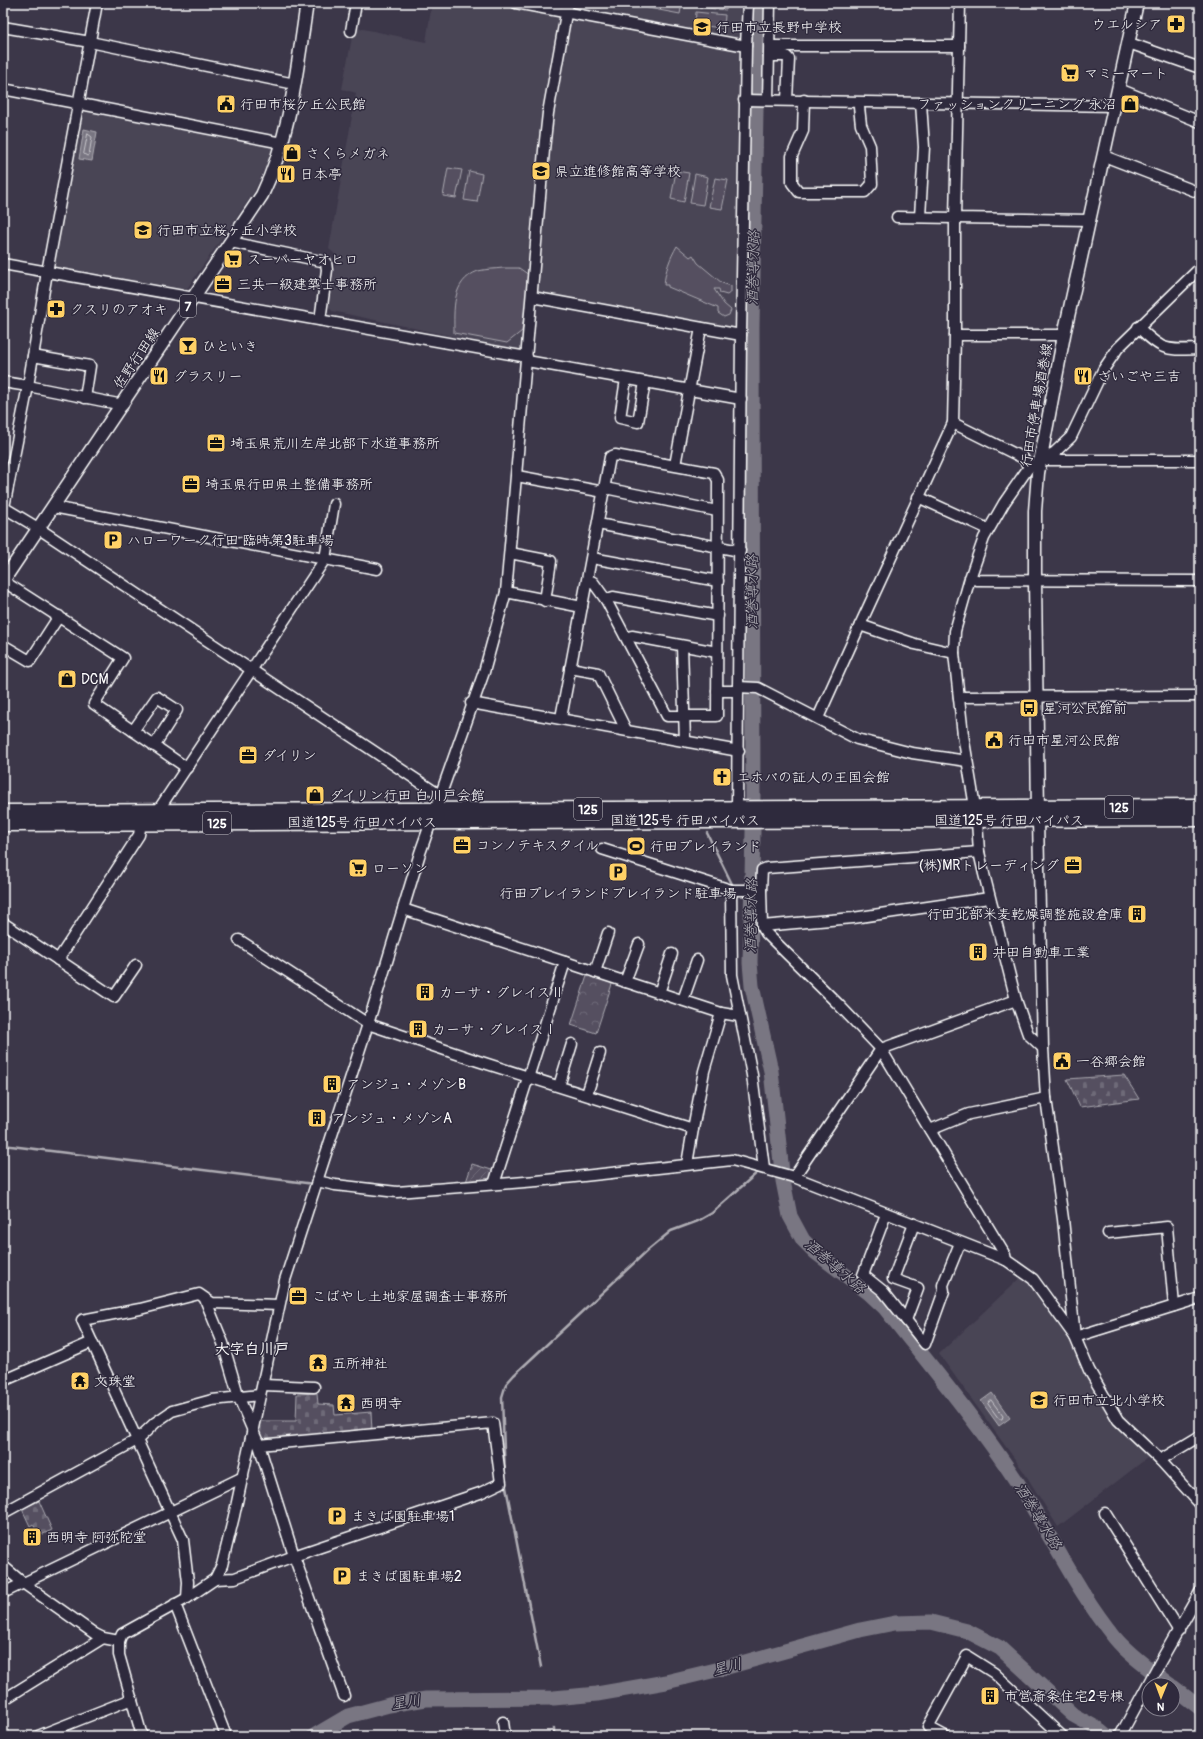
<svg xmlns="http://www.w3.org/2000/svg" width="1203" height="1739" viewBox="0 0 1203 1739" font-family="Pangolin,'Klee One',sans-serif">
<defs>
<pattern id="forest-crowns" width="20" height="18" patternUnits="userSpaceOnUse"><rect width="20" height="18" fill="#555060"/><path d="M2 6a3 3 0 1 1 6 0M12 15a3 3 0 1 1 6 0" fill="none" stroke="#6e6a78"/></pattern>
<pattern id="cemetery-stones" width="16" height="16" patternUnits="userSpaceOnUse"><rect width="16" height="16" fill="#555060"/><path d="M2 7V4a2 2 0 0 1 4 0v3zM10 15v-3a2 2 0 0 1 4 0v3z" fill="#6e6a78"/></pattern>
<pattern id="garden-furrows" width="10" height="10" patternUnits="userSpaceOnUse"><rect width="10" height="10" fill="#555060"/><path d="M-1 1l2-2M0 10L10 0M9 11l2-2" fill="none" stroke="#6e6a78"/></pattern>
</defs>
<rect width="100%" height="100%" fill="#3c3749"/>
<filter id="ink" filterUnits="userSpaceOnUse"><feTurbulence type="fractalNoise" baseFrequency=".025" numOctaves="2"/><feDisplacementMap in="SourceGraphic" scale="8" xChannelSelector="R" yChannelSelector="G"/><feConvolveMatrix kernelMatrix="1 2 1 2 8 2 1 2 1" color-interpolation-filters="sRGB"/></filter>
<g filter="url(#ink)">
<!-- built -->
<g fill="#494455">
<polygon points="432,3 492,3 741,49 738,330 530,291 524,351 332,311 328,305 337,256 329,249 356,93 342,89 354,27 426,42"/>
<polygon points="575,3 742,3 741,41 584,13"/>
<polygon points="84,109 275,146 254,192 184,293 51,269"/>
<polygon points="1023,1275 1071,1340 1097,1386 1151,1455 1058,1527 1024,1472 939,1354"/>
</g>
<!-- forest -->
<polygon fill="url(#forest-crowns)" stroke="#aaa8b0" points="588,973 613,981 596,1033 571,1025"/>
<!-- cemetery -->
<g fill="url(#cemetery-stones)" stroke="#aaa8b0">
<polygon points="1124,1075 1139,1099 1080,1107 1067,1079"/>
<polygon points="317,1393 318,1404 334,1405 335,1415 371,1412 372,1430 261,1442 255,1429 258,1421 296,1421 297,1394"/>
<polygon points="39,1501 52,1530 39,1536 33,1524 30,1526 22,1509"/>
</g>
<!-- garden -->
<polygon fill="url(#garden-furrows)" stroke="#aaa8b0" points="472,1164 495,1171 492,1182 466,1182"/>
<!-- pitch -->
<g fill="#555060" stroke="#aaa8b0">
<polygon points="639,3 682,3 680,14 638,6"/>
<polygon points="697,3 727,3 726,10 697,7"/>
<polygon points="696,12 725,15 724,28 695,25"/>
<polygon points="448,168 462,170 456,198 443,196"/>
<polygon points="469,171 482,174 477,202 464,200"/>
<polygon points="676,171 689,173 684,202 671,199"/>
<polygon points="695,174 708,177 703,205 690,203"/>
<polygon points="715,178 728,180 722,209 709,207"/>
<path d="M 677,246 L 690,257 L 693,255 L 698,263 L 722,283 L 731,286 L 731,292 L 727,295 L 720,293 L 719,289 L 714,289 L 724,304 L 731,310 L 729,315 L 724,317 L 718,313 L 718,308 L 668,287 L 668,285 L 664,285 C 665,271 670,258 677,246 Z"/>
<path d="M 503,268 L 519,268 L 529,275 L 522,331 L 507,343 L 454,333 C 454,310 451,281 478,271 C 486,269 495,269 503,268 Z"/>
</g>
<!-- water -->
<g fill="#797682" stroke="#afadb4">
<polygon points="84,129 97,132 92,161 79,159"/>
<polygon points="992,1393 1010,1418 999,1426 981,1401"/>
</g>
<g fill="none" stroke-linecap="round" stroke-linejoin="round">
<!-- shore -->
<g stroke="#c9c8cd" stroke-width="1">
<polygon points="88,134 92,137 89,155 87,156 84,154"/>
<polygon points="991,1400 1003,1416 1002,1419 999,1419 988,1404"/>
</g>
<!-- stream -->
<g stroke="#afadb4" stroke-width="2.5">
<polyline points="707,833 732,884"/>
<polyline points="3,1145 314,1184"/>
<polyline points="505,1477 502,1397 506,1384 514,1375 648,1250 671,1231 698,1221 712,1213 759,1171"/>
<polyline points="505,1482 541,1667"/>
<polyline points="554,1728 554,1736"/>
</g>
<!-- river -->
<g stroke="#797682" stroke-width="15">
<path d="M 758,3 L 752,327 L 753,832 L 750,963 L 752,986 L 771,1071 L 783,1181 L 790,1216 L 803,1240 L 815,1252 L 869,1293 L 885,1308 C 929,1364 976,1420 1015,1479 C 1049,1531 1076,1590 1115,1638 C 1130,1656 1151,1670 1170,1685"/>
<polyline points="1173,1687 1200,1708"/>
<polyline points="314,1736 348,1716 389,1705 426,1699 554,1698 597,1694 666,1682 720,1669 860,1630 895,1623 931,1622 967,1631 1000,1648 1073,1715 1100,1730 1107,1736"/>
</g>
<defs>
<g id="minor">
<polyline points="97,3 47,272 28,386 123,405"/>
<polyline points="516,3 746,46 741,335"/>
<polyline points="960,3 955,218 1090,220"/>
<polyline points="3,27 90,42 295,84"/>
<polyline points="351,31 356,3"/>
<polyline points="1129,43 1200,68"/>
<polyline points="746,46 748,3"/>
<polyline points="770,46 959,46"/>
<polyline points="769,56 786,56 789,59 787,100"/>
<polyline points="3,89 282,143"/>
<polyline points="1119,89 1200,122"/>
<polyline points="744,100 1115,106"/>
<polyline points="768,100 770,3"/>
<polyline points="804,100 803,131 792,156 792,183 799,192 865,192 872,184 870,146 861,125 859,107"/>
<polyline points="1104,156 1200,193"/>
<polyline points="897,217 955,218 955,335 1064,335"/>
<polyline points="920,217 924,147 921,103"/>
<polyline points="231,242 326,262 327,270 320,320"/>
<polyline points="3,264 527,357"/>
<polyline points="532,297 741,335 737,809"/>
<path d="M 1138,327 C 1164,352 1165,350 1200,349"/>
<polyline points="33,356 90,366 85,398"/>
<polyline points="527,361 741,399"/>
<polyline points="626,379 620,418 638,422 645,382"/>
<polyline points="3,382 28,386 4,507"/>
<polyline points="953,423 1023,458 1029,467"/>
<polyline points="1042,460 1200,460"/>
<polyline points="675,465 701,328"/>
<polyline points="517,476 604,492"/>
<polyline points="605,488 717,511"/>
<polyline points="918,497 988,529"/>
<polyline points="3,507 38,528 441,796"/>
<polyline points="53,507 377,569"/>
<polyline points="598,524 740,551"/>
<polyline points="510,553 551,561 545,601"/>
<polyline points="592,558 718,581"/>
<polyline points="970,578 977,580 1200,581"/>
<polyline points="3,581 123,658 94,704 187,768"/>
<polyline points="506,592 582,607"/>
<polyline points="606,600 613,597 718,616"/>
<polyline points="860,625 953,423 955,335"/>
<polyline points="627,638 632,636 717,652"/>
<polyline points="3,645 30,661 59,616"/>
<polyline points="682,646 685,741"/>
<polyline points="570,668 598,673 626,730"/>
<polyline points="738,687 758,688 857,739 912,753 967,761"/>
<polyline points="717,691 738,691"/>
<polyline points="959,697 1200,696"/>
<polyline points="471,703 739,751"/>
<polyline points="561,718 610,457 615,455 714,473 718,480 717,716 667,716 606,600 593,582 588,580"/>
<polyline points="818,718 860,625 915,644 954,653"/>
<polyline points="133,731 157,697 177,710 154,746"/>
<polyline points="975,807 963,735 954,653 955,631 970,578 984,538 1004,503 1029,467 1055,452 1071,437 1103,370 1118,348 1200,268"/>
<polyline points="157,812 325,559 334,504"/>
<polyline points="1038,820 1043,1048 1046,1098 1063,1219 1075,1337 1089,1370 1118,1420 1160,1460 1200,1504"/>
<polyline points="977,821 979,852 984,874 1016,1000 1028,1034 1043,1048"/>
<polyline points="602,849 731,890 732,975 752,1075 764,1168"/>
<polyline points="731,890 761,890 762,926 853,918 989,898"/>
<polyline points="761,890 762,870 767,868 979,852"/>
<polyline points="403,909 565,962 494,1184"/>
<polyline points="3,923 114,997 136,965"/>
<polyline points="762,926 766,933 838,1004 881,1049 1005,1255 1006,1260"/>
<polyline points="239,940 368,1024 478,1061 693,1129 687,1164"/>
<polyline points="58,960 139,835 141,823"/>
<polyline points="565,962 721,1013 739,1016"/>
<polyline points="595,972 608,933"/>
<polyline points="625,982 639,944"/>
<polyline points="659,993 672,954"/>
<polyline points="683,1000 697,960"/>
<polyline points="559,1086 572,1044"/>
<polyline points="587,1094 600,1053"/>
<polyline points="693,1129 704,1071 721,1013"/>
<polyline points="930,1130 969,1114 1046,1098"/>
<polyline points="794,1177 881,1049 1016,1000"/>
<polyline points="317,1181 335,1185 397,1192 537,1181 732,1160 794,1177 1006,1260 1033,1279 1075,1337 1200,1298"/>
<polyline points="886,1214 863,1275 883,1291 925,1344 944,1291 943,1285 960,1243"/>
<polyline points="1108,1233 1167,1227 1174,1306"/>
<polyline points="205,1299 223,1343 239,1398 259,1445 493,1423 501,1483 480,1493 294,1556 344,1696"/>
<polyline points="906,1320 918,1288 893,1279 914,1224"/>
<polyline points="92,1342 82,1320 140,1309 199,1294 212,1303 279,1305"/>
<polyline points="3,1381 92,1342 183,1540 188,1582 187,1598"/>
<polyline points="263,1385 314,1387"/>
<polyline points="1160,1460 1200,1436"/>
<polyline points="3,1513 137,1440 156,1422 172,1411 212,1400 260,1395"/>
<polyline points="1105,1513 1179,1631"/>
<polyline points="3,1566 23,1583 95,1634 103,1638 119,1641"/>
<polyline points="215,1579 235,1578 294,1556 259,1445"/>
<polyline points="3,1593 243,1477"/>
<polyline points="175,1604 226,1736"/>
<polyline points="3,1700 103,1638"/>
<polyline points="503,1722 505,1736"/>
<polyline points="38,1736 132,1699"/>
<polyline points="142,1736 119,1655 119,1641 122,1634 187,1598 215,1579 222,1565 234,1516 285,1280 368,1024 420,853 484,672 506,592 544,150 548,113 568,3"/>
<polyline points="945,1736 928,1727 967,1656 994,1673 1062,1736"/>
<polyline points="1120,1736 1159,1664 1200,1592"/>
</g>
<g id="major">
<path d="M 3,581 L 262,195 C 291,135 297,68 307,3"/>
<polyline points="1038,815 1035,579 1035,511 1038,473 1064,335 1137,3"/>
</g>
<g id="highway">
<polyline points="3,812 1200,806"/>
<polyline points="3,824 1200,819"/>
</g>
</defs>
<!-- minor casing -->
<use href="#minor" stroke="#fff" stroke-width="13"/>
<!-- major casing -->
<use href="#major" stroke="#fff" stroke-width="15"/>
<!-- highway casing -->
<use href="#highway" stroke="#fff" stroke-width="17"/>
<!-- minor -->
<use href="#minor" stroke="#2f2a3d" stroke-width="10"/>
<!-- major -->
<use href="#major" stroke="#2f2a3d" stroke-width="12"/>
<!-- highway -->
<use href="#highway" stroke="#2f2a3d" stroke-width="14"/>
</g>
</g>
<!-- icons -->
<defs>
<symbol id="pharmacy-square" viewBox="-11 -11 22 22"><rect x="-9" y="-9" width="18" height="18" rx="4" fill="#ffd166" stroke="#2f2a3d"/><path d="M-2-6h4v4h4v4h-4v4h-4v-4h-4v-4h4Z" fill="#111"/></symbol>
<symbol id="school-square" viewBox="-11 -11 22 22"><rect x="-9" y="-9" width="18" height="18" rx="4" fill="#ffd166" stroke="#2f2a3d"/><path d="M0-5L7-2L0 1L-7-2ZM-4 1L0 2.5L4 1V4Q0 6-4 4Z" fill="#111"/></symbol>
<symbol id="supermarket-square" viewBox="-11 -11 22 22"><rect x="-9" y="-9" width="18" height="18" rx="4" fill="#ffd166" stroke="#2f2a3d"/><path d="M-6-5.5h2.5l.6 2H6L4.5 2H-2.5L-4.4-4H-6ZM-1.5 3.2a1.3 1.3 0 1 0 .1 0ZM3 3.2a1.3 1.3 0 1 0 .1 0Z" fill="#111"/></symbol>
<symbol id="civic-square" viewBox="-11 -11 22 22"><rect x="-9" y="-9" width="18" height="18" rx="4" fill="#ffd166" stroke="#2f2a3d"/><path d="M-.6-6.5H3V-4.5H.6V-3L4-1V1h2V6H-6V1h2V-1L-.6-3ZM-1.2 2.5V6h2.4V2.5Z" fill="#111"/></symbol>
<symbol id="shop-square" viewBox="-11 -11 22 22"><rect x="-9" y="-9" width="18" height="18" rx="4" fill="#ffd166" stroke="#2f2a3d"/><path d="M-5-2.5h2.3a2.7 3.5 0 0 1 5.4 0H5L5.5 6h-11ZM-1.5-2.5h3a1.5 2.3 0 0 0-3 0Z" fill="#111"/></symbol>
<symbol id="restaurant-square" viewBox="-11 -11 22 22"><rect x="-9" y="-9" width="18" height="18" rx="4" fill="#ffd166" stroke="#2f2a3d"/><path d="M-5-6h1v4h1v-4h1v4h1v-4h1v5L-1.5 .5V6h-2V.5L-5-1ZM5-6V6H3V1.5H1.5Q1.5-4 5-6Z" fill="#111"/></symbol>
<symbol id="office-square" viewBox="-11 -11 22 22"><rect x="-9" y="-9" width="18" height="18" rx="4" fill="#ffd166" stroke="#2f2a3d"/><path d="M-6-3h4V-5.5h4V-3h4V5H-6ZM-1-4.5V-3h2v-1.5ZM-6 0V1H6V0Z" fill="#111"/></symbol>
<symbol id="bar-square" viewBox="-11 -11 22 22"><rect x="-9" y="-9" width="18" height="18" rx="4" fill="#ffd166" stroke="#2f2a3d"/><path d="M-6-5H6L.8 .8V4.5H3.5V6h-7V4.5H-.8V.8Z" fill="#111"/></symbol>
<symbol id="parking-square" viewBox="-11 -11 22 22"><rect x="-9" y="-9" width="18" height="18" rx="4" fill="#ffd166" stroke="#2f2a3d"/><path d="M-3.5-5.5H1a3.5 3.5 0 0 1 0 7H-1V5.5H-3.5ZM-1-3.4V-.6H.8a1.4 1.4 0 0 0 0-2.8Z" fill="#111"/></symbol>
<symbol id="bus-square" viewBox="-11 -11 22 22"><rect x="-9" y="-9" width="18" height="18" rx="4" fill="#ffd166" stroke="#2f2a3d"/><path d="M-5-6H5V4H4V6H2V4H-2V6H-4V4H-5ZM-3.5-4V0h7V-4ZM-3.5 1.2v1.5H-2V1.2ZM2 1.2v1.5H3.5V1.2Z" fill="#111"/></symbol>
<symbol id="church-square" viewBox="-11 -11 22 22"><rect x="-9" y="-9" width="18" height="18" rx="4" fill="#ffd166" stroke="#2f2a3d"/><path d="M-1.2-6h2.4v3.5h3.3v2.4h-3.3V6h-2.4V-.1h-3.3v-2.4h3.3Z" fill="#111"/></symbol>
<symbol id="stadium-square" viewBox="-11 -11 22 22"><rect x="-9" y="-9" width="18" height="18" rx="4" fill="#ffd166" stroke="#2f2a3d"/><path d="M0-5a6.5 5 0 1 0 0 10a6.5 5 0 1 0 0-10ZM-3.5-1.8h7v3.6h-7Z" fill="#111"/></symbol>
<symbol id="building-square" viewBox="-11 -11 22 22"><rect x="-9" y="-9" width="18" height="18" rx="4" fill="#ffd166" stroke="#2f2a3d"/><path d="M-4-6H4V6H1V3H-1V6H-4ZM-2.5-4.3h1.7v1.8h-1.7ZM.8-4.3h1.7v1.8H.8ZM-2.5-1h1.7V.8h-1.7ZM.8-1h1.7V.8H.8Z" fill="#111"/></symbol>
<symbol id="temple-square" viewBox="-11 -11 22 22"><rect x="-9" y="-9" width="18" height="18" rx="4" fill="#ffd166" stroke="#2f2a3d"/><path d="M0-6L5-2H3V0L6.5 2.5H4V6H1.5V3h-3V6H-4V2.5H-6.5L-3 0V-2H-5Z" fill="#111"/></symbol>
</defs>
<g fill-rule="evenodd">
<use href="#pharmacy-square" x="1165" y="13" width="22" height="22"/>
<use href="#school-square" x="691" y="16" width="22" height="22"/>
<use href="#supermarket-square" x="1059" y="62" width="22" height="22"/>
<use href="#civic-square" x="215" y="93" width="22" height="22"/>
<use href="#shop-square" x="1119" y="93" width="22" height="22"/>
<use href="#shop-square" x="281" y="142" width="22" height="22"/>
<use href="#school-square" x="530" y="160" width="22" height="22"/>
<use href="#restaurant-square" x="275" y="163" width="22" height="22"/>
<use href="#school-square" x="132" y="219" width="22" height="22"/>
<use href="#supermarket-square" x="222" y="248" width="22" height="22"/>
<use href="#office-square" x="212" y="273" width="22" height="22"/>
<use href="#pharmacy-square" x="45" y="298" width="22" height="22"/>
<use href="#bar-square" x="177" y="335" width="22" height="22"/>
<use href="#restaurant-square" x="148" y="365" width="22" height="22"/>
<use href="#restaurant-square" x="1072" y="365" width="22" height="22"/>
<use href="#office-square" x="205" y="432" width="22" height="22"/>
<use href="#office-square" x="180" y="473" width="22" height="22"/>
<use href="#parking-square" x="102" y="529" width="22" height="22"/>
<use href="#shop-square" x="56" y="668" width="22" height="22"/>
<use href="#bus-square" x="1018" y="697" width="22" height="22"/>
<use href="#civic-square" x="983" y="729" width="22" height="22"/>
<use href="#office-square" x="237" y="744" width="22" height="22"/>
<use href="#church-square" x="711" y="766" width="22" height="22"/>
<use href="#shop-square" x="304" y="784" width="22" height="22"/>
<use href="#office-square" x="451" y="834" width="22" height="22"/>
<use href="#stadium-square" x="625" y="835" width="22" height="22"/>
<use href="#office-square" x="1062" y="854" width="22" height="22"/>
<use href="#supermarket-square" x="347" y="857" width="22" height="22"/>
<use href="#parking-square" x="607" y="861" width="22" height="22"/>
<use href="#building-square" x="1126" y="903" width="22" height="22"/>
<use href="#building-square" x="967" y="941" width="22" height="22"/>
<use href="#building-square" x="414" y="981" width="22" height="22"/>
<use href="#building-square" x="407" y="1018" width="22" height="22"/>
<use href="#civic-square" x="1051" y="1050" width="22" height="22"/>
<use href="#building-square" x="321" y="1073" width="22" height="22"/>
<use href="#building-square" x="306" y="1107" width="22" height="22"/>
<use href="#office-square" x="287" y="1285" width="22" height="22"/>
<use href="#temple-square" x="307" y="1352" width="22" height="22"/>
<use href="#temple-square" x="69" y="1370" width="22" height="22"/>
<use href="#school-square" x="1028" y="1389" width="22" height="22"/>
<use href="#temple-square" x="335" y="1392" width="22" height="22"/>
<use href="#parking-square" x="326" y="1505" width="22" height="22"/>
<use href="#building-square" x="21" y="1526" width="22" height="22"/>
<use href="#parking-square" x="331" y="1565" width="22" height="22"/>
<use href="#building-square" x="979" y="1685" width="22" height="22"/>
</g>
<g text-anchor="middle" stroke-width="3" stroke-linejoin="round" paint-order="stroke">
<!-- shield labels -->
<g fill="#2f2a3d" stroke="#c1bfc5" stroke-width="1">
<rect x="180" y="295" width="16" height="22" rx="3"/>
<rect x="1105" y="796" width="28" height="22" rx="3"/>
<rect x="574" y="798" width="28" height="22" rx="3"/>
<rect x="203" y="812" width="28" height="22" rx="3"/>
</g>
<g font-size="13" font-weight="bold" fill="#fff">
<text x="188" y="311">7</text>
<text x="1119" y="812">125</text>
<text x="588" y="814">125</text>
<text x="217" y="828">125</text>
</g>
<!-- poi labels -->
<g font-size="14" fill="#fff" stroke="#2f2a3d" text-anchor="start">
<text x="1162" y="29" text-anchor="end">ウエルシア</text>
<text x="716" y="32">行田市立長野中学校</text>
<text x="1084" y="78">マミーマート</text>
<text x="240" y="109">行田市桜ケ丘公民館</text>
<text x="1116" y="109" text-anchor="end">ファッションクリーニング 永沼</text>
<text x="306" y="158">さくらメガネ</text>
<text x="555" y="176">県立進修館高等学校</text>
<text x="300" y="179">日本亭</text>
<text x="157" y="235">行田市立桜ヶ丘小学校</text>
<text x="247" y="264">スーパーヤオヒロ</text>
<text x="237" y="289">三共一級建築士事務所</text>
<text x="70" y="314">クスリのアオキ</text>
<text x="202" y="351">ひといき</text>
<text x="173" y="381">グラスリー</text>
<text x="1097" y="381">ざいごや三吉</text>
<text x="230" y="448">埼玉県荒川左岸北部下水道事務所</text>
<text x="205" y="489">埼玉県行田県土整備事務所</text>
<text x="127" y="545">ハローワーク行田 臨時第3駐車場</text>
<text x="81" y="684">DCM</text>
<text x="1043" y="713">星河公民館前</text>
<text x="1008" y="745">行田市星河公民館</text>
<text x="262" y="760">ダイリン</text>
<text x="736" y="782">エホバの証人の王国会館</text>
<text x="329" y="800">ダイリン行田 白川戸会館</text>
<text x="476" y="850">コンノテキスタイル</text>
<text x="650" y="851">行田プレイランド</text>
<text x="1059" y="870" text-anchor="end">(株)MRトレーディング</text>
<text x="372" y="873">ローソン</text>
<text x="618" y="898" text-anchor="middle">行田プレイランドプレイランド駐車場</text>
<text x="1123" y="919" text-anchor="end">行田北部米麦乾燥調整施設倉庫</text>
<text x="992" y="957">井田自動車工業</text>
<text x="439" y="997">カーサ・グレイスⅡ</text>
<text x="432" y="1034">カーサ・グレイスⅠ</text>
<text x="1076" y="1066">一谷郷会館</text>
<text x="346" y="1089">アンジュ・メゾンB</text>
<text x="331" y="1123">アンジュ・メゾンA</text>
<text x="312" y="1301">こばやし土地家屋調査士事務所</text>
<text x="332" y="1368">五所神社</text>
<text x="94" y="1386">文珠堂</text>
<text x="1053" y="1405">行田市立北小学校</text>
<text x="360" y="1408">西明寺</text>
<text x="351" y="1521">まきば園駐車場1</text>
<text x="46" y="1542">西明寺 阿弥陀堂</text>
<text x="356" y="1581">まきば園駐車場2</text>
<text x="1004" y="1701">市営斎条住宅2号棟</text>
</g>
<!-- street labels -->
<g font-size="14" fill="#fff" stroke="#2f2a3d">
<text transform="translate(136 358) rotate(-56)" y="5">佐野行田線</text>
<text transform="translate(1036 405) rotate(-80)" y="5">行田市停車場酒巻線</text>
<text x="685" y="825">国道125号 行田バイパス</text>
<text x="1009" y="825">国道125号 行田バイパス</text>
<text x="362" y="827">国道125号 行田バイパス</text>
</g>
<!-- water labels -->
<g font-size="15" font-style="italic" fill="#b5b4ba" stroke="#2f2a3d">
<text transform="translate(753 268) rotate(-89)" y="5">酒巻導水路</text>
<text transform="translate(752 592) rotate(-90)" y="5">酒巻導水路</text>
<text transform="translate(751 916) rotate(-89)" y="5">酒巻導水路</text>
<text transform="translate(835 1266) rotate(41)" y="5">酒巻導水路</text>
<text transform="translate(1038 1516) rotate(58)" y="5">酒巻導水路</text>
<text transform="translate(727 1667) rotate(-14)" y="5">星川</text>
<text transform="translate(406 1702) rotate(-9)" y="5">星川</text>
</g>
<!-- neighbourhood labels -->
<g font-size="15" font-weight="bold" fill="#fff" stroke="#2f2a3d">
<text x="252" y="1354">大字白川戸</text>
</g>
</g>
<!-- margin -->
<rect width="1203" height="1739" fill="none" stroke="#2f2a3d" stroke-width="16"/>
<rect x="8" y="8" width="1187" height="1723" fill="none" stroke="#fff" stroke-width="1.5" filter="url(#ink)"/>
<!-- north arrow -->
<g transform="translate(1161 1697) rotate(181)"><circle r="19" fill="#2f2a3d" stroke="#827f8b"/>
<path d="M0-3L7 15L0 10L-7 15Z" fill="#ffd166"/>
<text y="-6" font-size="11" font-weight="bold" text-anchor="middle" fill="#ffffff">N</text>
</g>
</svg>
